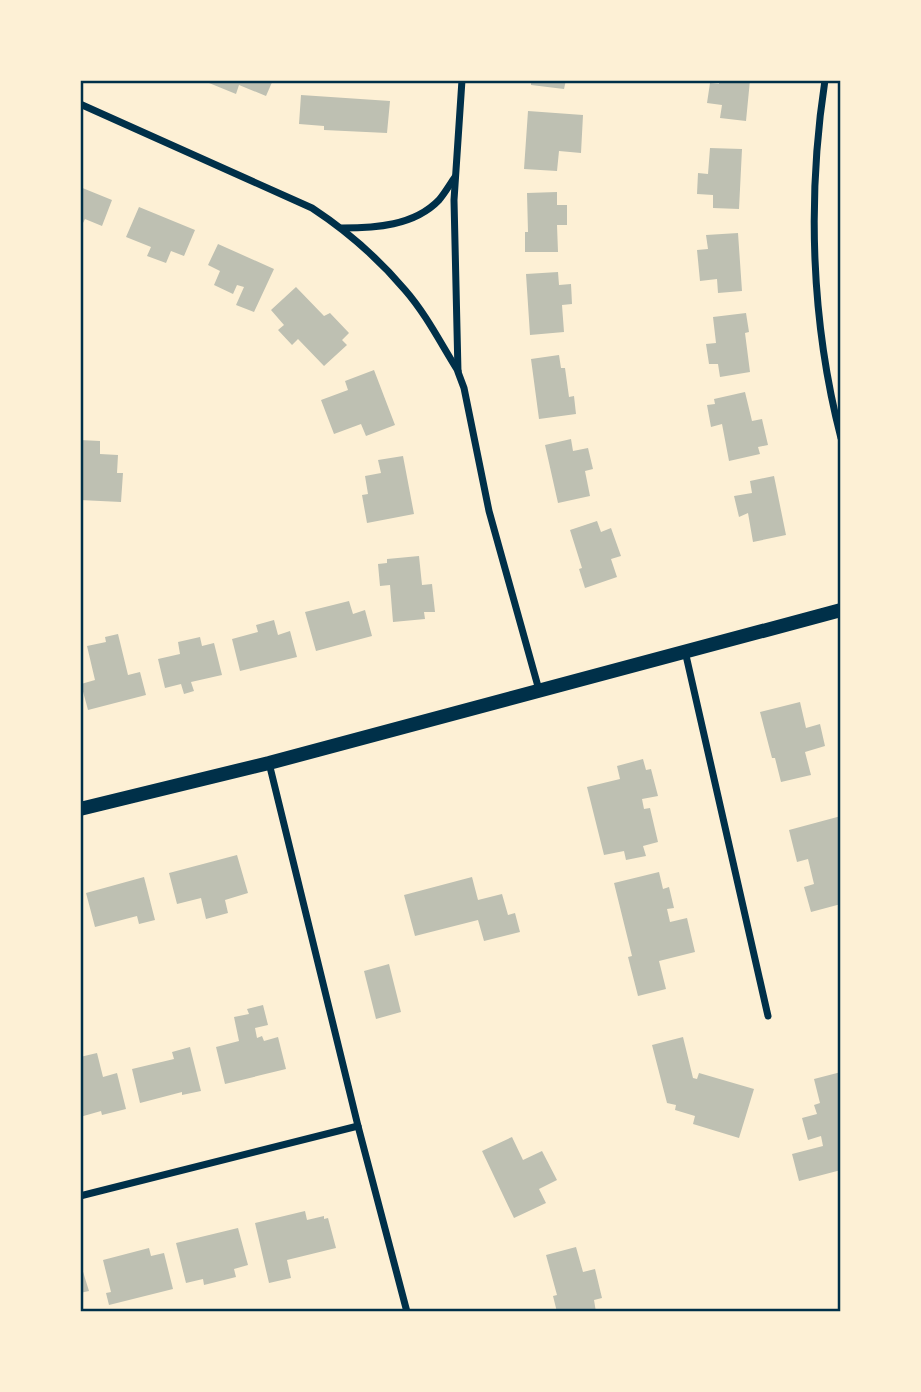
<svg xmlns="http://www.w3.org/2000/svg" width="921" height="1392" viewBox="0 0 921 1392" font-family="Jost,sans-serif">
<rect width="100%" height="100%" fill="#fdf0d5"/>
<!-- building -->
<g fill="#bec0b2">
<polygon points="210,80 273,80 266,96 239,85 236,94 209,83"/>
<polygon points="531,80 566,80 564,89 531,85"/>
<polygon points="719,80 750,80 746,121 720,118 722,105 707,103 710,83 719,84"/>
<polygon points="301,95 390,101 387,133 324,130 324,126 299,124"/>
<polygon points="528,111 583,115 581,153 559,151 557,171 524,169"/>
<polygon points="710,148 742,149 739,209 713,208 713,195 697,194 698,173 708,174"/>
<polygon points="80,187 112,200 102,226 85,219 80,229"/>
<polygon points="557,192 557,205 567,205 567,225 557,225 558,252 525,252 525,232 528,232 527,193"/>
<polygon points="139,207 195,230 184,256 171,251 166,263 147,256 151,247 126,237"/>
<polygon points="738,233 742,291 718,293 717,279 700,281 697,250 708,249 706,235"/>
<polygon points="218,244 274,269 254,312 236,305 244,287 237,285 233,294 214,285 220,271 208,265"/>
<polygon points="558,272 559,285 571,284 572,304 562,305 564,332 530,335 526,274"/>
<polygon points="296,287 324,316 330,313 349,333 342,340 347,345 324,366 298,339 292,345 278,330 284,325 271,310"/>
<polygon points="746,313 749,332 745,333 750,372 720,377 718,364 709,364 706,344 716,343 713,317"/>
<polygon points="559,355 561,368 565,368 569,397 574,396 576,414 539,419 531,359"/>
<polygon points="374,370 395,425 366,436 361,424 334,434 321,400 348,390 345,381"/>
<polygon points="745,392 752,421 762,419 768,445 758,447 760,454 729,461 722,424 711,427 707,405 715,404 714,399"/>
<polygon points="571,439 573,451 588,448 593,469 585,471 590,496 558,503 545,445"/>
<polygon points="80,440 100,441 100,454 118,455 117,473 123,473 121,502 80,500"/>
<polygon points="403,456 414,514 367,523 362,495 368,494 365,476 381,473 378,460"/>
<polygon points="774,476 786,535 753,542 748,513 739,517 734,496 752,493 750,481"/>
<polygon points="597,521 601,532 611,528 621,556 611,559 617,577 585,588 579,569 582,568 570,530"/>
<polygon points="419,556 422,585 432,584 435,612 424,612 425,619 393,622 390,585 380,586 378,564 387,563 387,559"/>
<polygon points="349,601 353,614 365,610 372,636 316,651 305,612"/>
<polygon points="274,620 278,635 290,631 297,657 240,671 232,639 258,632 256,625"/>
<polygon points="118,634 128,675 140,672 146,695 88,710 81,684 95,680 87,646 106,642 105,637"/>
<polygon points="200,637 202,646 214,643 222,675 191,682 194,691 184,694 181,684 165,688 158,659 180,654 178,642"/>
<polygon points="800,702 806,728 820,724 825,746 805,752 811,775 781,782 775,758 772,758 760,712"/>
<polygon points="643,759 646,770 651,769 658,796 642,799 644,809 650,808 658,842 643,846 646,856 626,860 624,851 604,855 587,787 620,779 617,766"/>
<polygon points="841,816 841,904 811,912 804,887 814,884 808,859 797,862 789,830"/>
<polygon points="237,855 248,893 225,900 228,913 206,919 201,898 177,904 169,873"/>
<polygon points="659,872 663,889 669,887 674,908 667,909 670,922 687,918 695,952 659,961 666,989 638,996 628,957 632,956 614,883"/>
<polygon points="144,877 155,920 139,924 137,916 95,927 86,893"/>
<polygon points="472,877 478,900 502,894 508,915 515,913 520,932 484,941 478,920 415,936 404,895"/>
<polygon points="389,964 401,1012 376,1019 364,971"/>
<polygon points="263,1005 268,1025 255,1028 257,1038 262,1036 264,1041 278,1037 286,1069 225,1084 216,1047 239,1041 234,1017 249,1014 247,1009"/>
<polygon points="683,1037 693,1078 697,1079 699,1073 754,1089 739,1138 693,1124 695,1116 675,1110 676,1105 667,1103 652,1045"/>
<polygon points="190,1047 201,1091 182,1095 182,1092 140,1103 132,1069 174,1059 172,1052"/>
<polygon points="97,1053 103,1077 117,1073 126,1109 102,1115 101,1111 80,1117 80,1057"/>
<polygon points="841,1072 841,1170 799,1181 792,1154 823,1146 821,1136 808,1140 802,1118 817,1114 814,1105 820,1103 814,1079"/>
<polygon points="512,1137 523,1160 542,1151 557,1180 539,1189 546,1203 514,1218 482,1151"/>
<polygon points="305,1211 307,1220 324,1216 324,1219 328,1218 336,1248 287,1260 291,1278 269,1283 255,1223"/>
<polygon points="238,1228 248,1265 234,1269 236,1277 204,1285 203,1279 186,1283 176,1243"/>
<polygon points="576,1247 583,1272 595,1269 602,1298 594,1300 596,1312 557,1312 553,1296 557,1295 546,1255"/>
<polygon points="149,1248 151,1256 164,1253 173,1289 109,1305 106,1293 111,1292 103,1260"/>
<polygon points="80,1262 89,1291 80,1293"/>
</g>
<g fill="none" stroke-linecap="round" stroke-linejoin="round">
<!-- minor -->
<g stroke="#003049" stroke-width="7">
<polyline points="462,80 454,200 458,372 464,388 489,511 539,690"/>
<path d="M 825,80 C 807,198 811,322 841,438"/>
<path d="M 80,104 L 312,208 C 347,231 378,258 405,290 C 426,314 441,344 458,371"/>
<path d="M 342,228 C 375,228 414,226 439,200 C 445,193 450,184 455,177"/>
<polyline points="685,651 768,1016"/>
<polyline points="269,763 358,1126 407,1312"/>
<polyline points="80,1196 358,1126"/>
</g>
<!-- secondary -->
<polyline stroke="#003049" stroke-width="14" points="80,809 269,763 841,610"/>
</g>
<!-- border -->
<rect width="921" height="1392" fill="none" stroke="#fdf0d5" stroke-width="164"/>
<rect x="82" y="82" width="757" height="1228" fill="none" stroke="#003049" stroke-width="2.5"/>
</svg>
